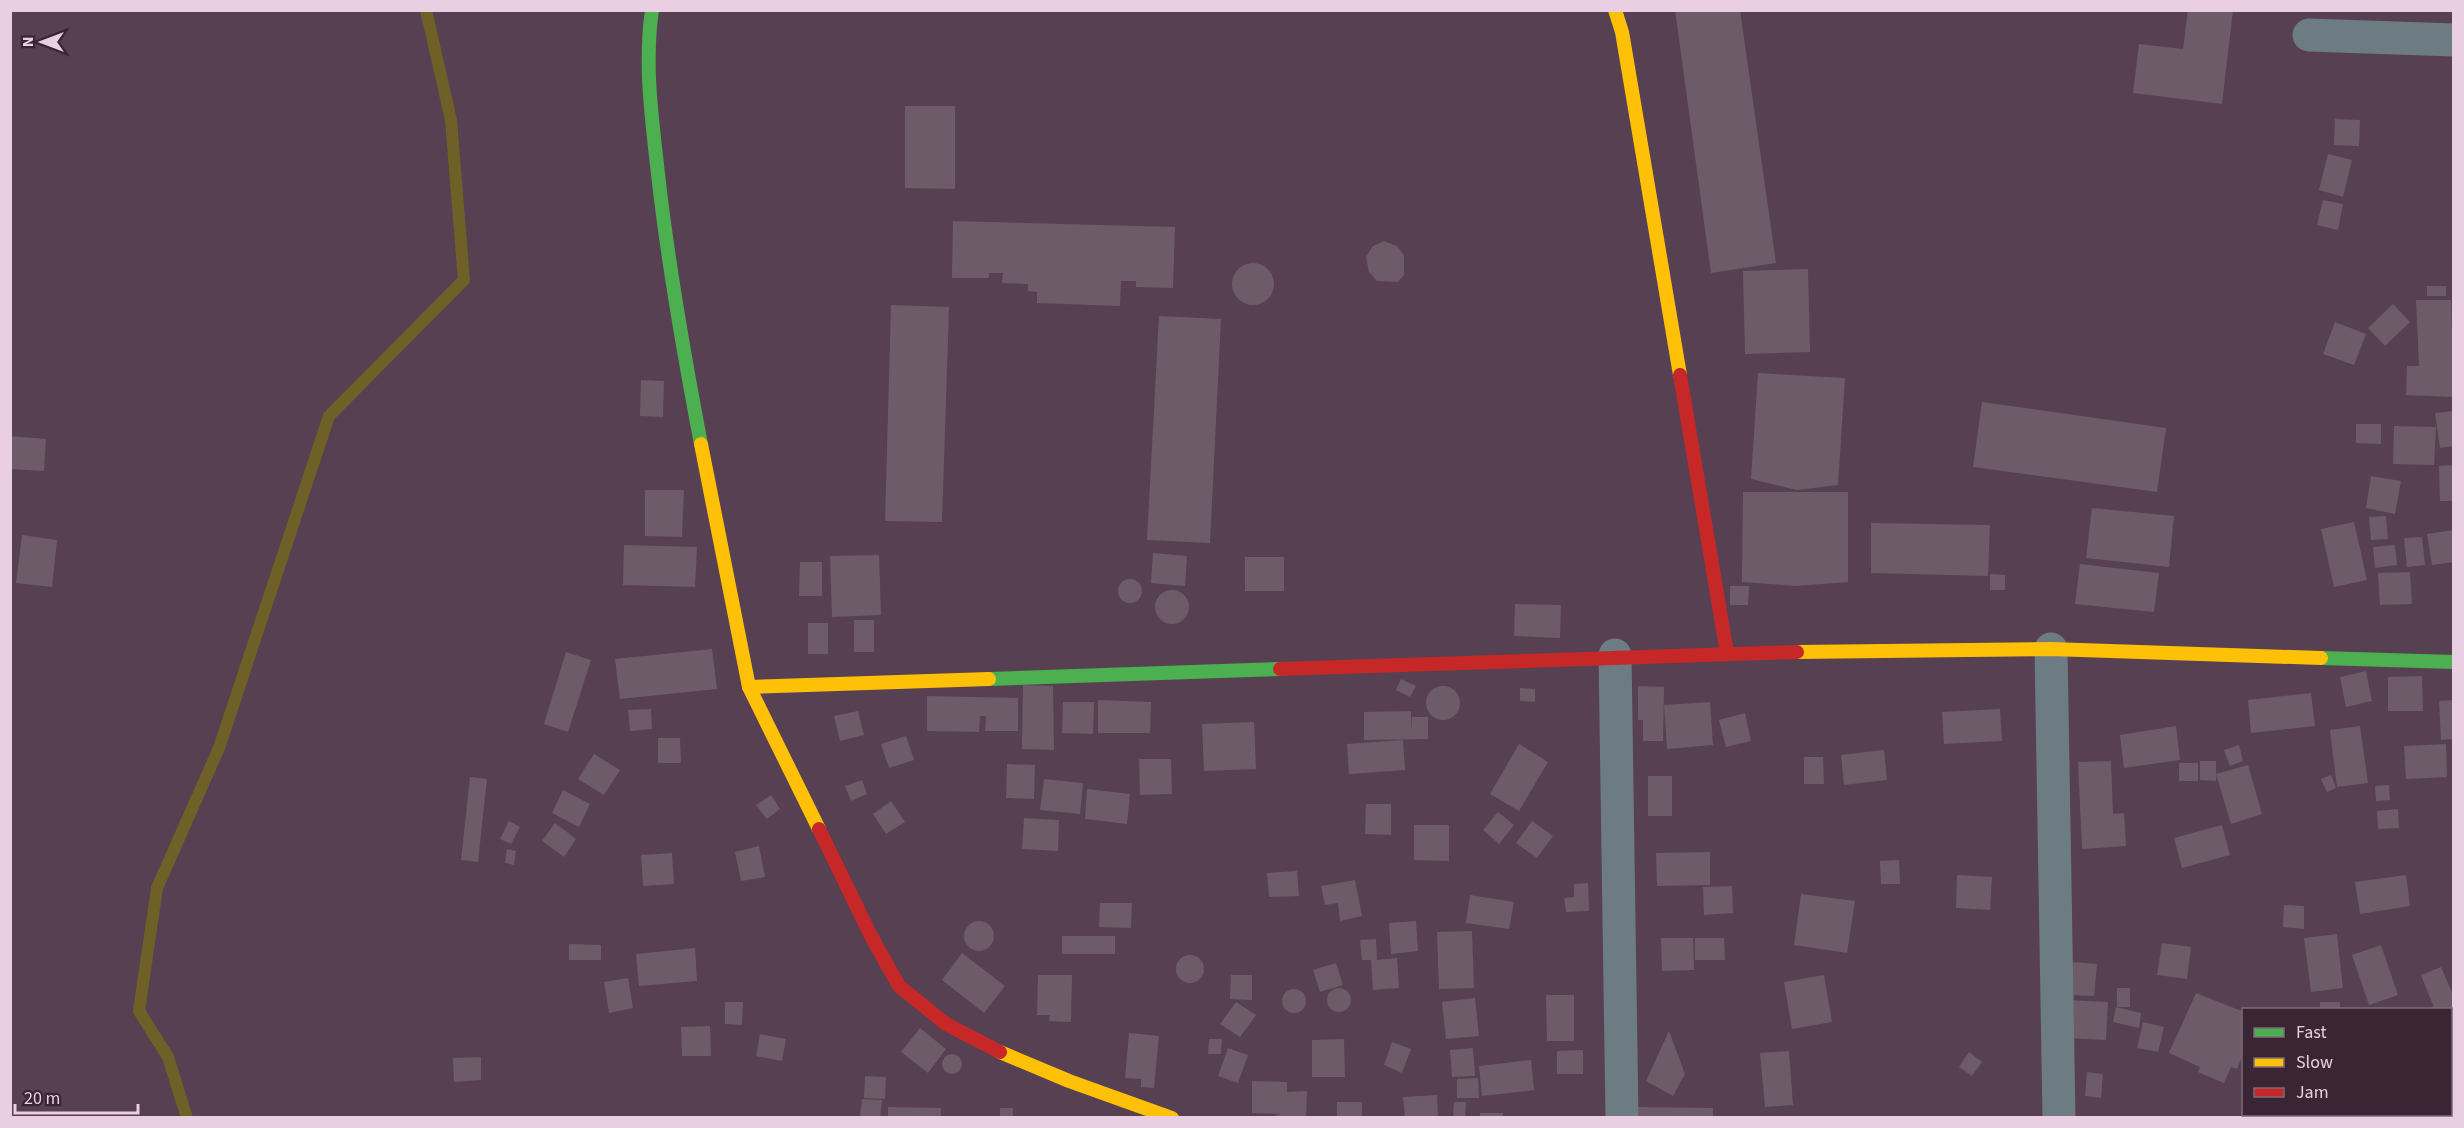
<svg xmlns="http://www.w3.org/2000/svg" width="2464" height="1128" viewBox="0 0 2464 1128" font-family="'Source Sans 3',sans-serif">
<rect width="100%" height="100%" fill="#564051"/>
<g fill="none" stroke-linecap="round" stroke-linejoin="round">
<!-- stream -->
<polyline stroke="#6f6028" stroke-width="12" points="187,1118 168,1057 139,1011 157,888 219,748 329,416 464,280 451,120 426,10"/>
</g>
<!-- building -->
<g fill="#6d5b69">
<polygon points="1675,10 1740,10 1776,263 1711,273"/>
<polygon points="2188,10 2233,10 2222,104 2133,93 2139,44 2183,49"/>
<polygon points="905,106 955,106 955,189 905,188"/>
<polygon points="2335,119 2360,120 2359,146 2334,145"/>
<polygon points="2328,154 2352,160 2343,197 2319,190"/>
<polygon points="2323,200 2343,204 2338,230 2317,225"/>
<polygon points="953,221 1175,227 1173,288 1136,287 1136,281 1121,281 1120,306 1037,303 1037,292 1028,291 1028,284 1002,283 1003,273 989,273 989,278 952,278"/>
<polygon points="1384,241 1397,246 1404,255 1404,275 1398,282 1377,281 1369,272 1366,257 1373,246"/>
<circle cx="1253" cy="284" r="21"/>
<polygon points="1808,269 1810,352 1745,354 1743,271"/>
<rect x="2427" y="286" width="19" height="10"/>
<polygon points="2416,300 2451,300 2454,397 2406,395 2407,366 2419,366"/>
<polygon points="2393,304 2410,322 2385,346 2368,328"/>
<polygon points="891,305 949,307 942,522 885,521"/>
<polygon points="1159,316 1221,319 1210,543 1147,540"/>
<polygon points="2335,322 2366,334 2354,365 2323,354"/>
<polygon points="1758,373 1845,378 1838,485 1797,490 1751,479"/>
<polygon points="641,380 664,381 663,417 640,416"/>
<polygon points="1982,402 2166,428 2157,492 1973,467"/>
<polygon points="2454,411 2454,446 2440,448 2435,413"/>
<polygon points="2356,424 2381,424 2381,444 2356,443"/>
<polygon points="2394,426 2436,427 2434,465 2393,464"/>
<polygon points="10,436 46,439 44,471 10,469"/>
<polygon points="2454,465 2454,501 2440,501 2439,466"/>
<polygon points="2371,476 2401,481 2395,514 2366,508"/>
<polygon points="645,490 684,490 682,537 645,536"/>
<polygon points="1743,492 1848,492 1848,582 1796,586 1742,582"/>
<polygon points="2092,508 2174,516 2169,567 2086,558"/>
<polygon points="2386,516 2388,539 2371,540 2369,517"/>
<polygon points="2354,522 2367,580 2334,587 2321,529"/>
<polygon points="1871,523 1990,525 1988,576 1871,573"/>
<polygon points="2454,530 2454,562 2432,565 2427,534"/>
<polygon points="22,535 57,540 52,587 16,583"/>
<polygon points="2422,537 2425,565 2407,567 2404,538"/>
<polygon points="624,545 697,547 695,587 623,585"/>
<polygon points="2395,545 2397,565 2375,568 2373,547"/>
<polygon points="1153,553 1187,556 1185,586 1151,583"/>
<polygon points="879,555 881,615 832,617 830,556"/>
<rect x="1245" y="557" width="39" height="34"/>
<polygon points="800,562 822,562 822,596 799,596"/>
<polygon points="2080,564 2159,573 2154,612 2075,604"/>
<polygon points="2410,572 2412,604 2380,605 2378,573"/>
<polygon points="1990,574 2005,575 2005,590 1990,590"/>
<circle cx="1130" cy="591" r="12"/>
<polygon points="1730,586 1749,586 1748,605 1730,605"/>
<circle cx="1172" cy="607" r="17"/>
<polygon points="1515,604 1561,605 1560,638 1514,636"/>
<rect x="854" y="620" width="20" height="32"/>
<rect x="808" y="623" width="20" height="31"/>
<polygon points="712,649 717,689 620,699 615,659"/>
<polygon points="566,652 591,660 568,732 544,724"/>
<polygon points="2366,671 2372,701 2346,707 2340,677"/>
<polygon points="2422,676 2423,711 2388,711 2388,677"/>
<polygon points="1401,679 1416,686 1410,697 1396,690"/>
<polygon points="1023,685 1053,686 1054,750 1022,749"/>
<circle cx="1443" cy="703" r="17"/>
<polygon points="1638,686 1664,687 1663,741 1643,741 1643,720 1638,720"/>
<polygon points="1520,688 1535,689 1535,702 1520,701"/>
<polygon points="2311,693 2315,726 2251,733 2248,700"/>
<polygon points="927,696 1018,698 1018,731 985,731 986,716 980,716 979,732 927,731"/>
<polygon points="1098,700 1151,702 1150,733 1098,733"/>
<polygon points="2454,700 2454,739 2441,740 2439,701"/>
<polygon points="1063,702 1094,702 1093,734 1062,733"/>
<polygon points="1710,702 1713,745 1667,749 1664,705"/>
<polygon points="651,709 652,729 630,731 628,710"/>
<polygon points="2000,709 2002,741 1944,744 1942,712"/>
<polygon points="858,711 864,735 840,741 834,716"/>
<polygon points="1411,711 1411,730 1412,717 1428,717 1428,739 1364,740 1364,712"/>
<polygon points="1745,713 1751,741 1726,747 1719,720"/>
<polygon points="1254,722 1256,769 1204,771 1202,724"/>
<polygon points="2176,726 2180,760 2124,768 2120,735"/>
<polygon points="2360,726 2368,783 2337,787 2330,730"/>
<polygon points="906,736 914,760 889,768 881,744"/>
<polygon points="658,738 680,738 681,763 658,763"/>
<polygon points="1403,740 1405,770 1349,774 1347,744"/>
<polygon points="1519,744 1548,762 1519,811 1490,794"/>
<polygon points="2446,744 2447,777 2406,779 2404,746"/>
<polygon points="2239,745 2243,761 2230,766 2224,750"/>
<polygon points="1884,750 1887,780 1844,785 1841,755"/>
<polygon points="594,754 620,770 604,795 578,779"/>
<polygon points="1804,757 1823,757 1824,784 1804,784"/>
<polygon points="1139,759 1171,759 1172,794 1140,795"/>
<polygon points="2111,761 2113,814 2124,813 2126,846 2082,849 2078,762"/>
<polygon points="2200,761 2216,761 2216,781 2200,780"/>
<rect x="2179" y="763" width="19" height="18"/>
<polygon points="1007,764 1035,765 1034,799 1006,798"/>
<polygon points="2248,765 2262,814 2231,824 2216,774"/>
<polygon points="2331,775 2336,788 2327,792 2321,779"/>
<rect x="1648" y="776" width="24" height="40"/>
<polygon points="470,777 487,779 478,862 461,860"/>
<polygon points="1044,779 1083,783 1080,814 1040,810"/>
<polygon points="862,780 867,794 851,801 845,786"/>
<polygon points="2389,785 2390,800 2376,801 2375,786"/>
<polygon points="1087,789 1130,794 1127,824 1085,819"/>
<polygon points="563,790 590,804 579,827 552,813"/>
<polygon points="771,795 780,809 767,819 756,805"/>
<polygon points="891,801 905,822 886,834 873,814"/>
<polygon points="1366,804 1391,804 1391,835 1365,834"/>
<polygon points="2398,809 2399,828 2378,829 2377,811"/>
<polygon points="1498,812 1514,825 1499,844 1483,830"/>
<polygon points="1024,818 1059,820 1058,851 1022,849"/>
<polygon points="509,821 520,827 511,844 500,839"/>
<polygon points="1532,821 1553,836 1537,858 1516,843"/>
<polygon points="555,823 576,839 564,857 542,841"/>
<polygon points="1414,825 1449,825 1449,861 1414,860"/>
<polygon points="2222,825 2230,855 2182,868 2174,838"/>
<polygon points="759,846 765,877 741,881 735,852"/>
<polygon points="507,849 516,851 514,865 505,863"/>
<polygon points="1710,852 1710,885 1657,886 1656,853"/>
<polygon points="672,853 674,884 643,886 641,855"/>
<polygon points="1899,860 1900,884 1881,884 1880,861"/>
<polygon points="1297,871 1299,896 1269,897 1267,873"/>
<polygon points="1957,875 1992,877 1990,910 1956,908"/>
<polygon points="2406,875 2410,906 2360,914 2355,882"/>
<polygon points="1355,880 1362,916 1340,921 1338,903 1325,905 1321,886"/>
<polygon points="1588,883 1589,911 1566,912 1564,898 1574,897 1574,884"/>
<polygon points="1732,886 1733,913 1704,915 1703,887"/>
<polygon points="1801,894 1855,901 1847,953 1794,945"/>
<polygon points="1470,895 1514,902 1509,929 1466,923"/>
<polygon points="1100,903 1132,903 1131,928 1099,927"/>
<polygon points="2284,905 2304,906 2304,929 2283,927"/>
<circle cx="979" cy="936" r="15"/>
<polygon points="1416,921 1418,951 1391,954 1389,923"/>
<polygon points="1472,931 1474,988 1439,989 1437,932"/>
<polygon points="2337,934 2343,988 2311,992 2304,938"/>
<rect x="1062" y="936" width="53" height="18"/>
<polygon points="1661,938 1693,938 1694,970 1662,971"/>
<polygon points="1695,938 1724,938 1725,960 1695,960"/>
<polygon points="1376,939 1377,960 1397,958 1399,988 1373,990 1371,960 1362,960 1360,940"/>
<polygon points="2162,943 2191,947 2187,979 2157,975"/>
<polygon points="569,944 601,945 601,960 569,960"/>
<polygon points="2381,945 2398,995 2369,1005 2352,955"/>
<polygon points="695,948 697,981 639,986 636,954"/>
<polygon points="962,953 1005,986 984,1013 942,980"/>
<circle cx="1190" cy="969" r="14"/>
<polygon points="2072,962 2097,964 2094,996 2070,995"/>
<polygon points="1336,963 1343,985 1320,992 1313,970"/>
<polygon points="2441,967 2454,997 2454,1022 2450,1023 2450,1010 2435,1010 2421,975"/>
<polygon points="1038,975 1072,975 1071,1022 1049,1021 1050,1015 1037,1015"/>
<polygon points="1231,975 1252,975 1252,1000 1230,999"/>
<polygon points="1824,975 1832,1022 1792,1029 1784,982"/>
<polygon points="628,978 633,1008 609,1013 604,982"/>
<circle cx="1339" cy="1000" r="12"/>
<rect x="2117" y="988" width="13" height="19"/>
<circle cx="1294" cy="1001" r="12"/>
<polygon points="2196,993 2244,1012 2244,1052 2237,1069 2231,1067 2224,1083 2198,1072 2200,1067 2169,1053"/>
<polygon points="1546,995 1574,995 1574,1041 1547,1041"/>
<polygon points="1475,998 1479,1036 1446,1039 1442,1002"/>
<polygon points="2067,1000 2108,1002 2106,1040 2065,1038"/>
<polygon points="725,1002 743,1002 742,1025 725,1024"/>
<polygon points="1236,1002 1256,1015 1240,1037 1220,1024"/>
<rect x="2320" y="1002" width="20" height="8"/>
<polygon points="2116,1007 2141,1013 2139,1028 2113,1022"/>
<polygon points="2143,1022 2164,1027 2158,1052 2137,1048"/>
<polygon points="710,1026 711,1056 682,1056 681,1027"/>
<polygon points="920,1028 946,1049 928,1073 901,1052"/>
<polygon points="1669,1031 1685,1074 1673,1096 1646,1081"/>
<polygon points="1129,1033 1159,1036 1154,1088 1141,1087 1141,1079 1125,1078"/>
<polygon points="760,1034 786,1039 782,1061 756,1056"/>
<polygon points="1209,1039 1222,1039 1221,1054 1208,1054"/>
<polygon points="1344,1039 1345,1077 1312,1077 1312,1040"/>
<polygon points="1392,1042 1411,1049 1402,1073 1384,1065"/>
<polygon points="1228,1048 1248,1055 1238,1083 1218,1076"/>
<polygon points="1473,1048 1475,1076 1452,1077 1450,1050"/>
<polygon points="1583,1050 1583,1074 1557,1074 1557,1051"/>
<polygon points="1789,1051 1793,1105 1765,1107 1760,1053"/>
<polygon points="1969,1052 1982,1062 1972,1076 1959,1067"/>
<circle cx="952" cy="1064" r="10"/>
<polygon points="481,1057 481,1080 454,1082 453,1058"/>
<polygon points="1531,1060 1534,1090 1482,1096 1479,1066"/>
<polygon points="2087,1072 2103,1074 2101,1098 2085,1096"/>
<polygon points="865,1076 886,1077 885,1099 864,1098"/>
<polygon points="1478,1078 1479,1098 1457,1098 1457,1079"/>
<polygon points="1252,1081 1287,1082 1287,1092 1307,1091 1306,1118 1276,1118 1276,1115 1282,1114 1252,1113"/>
<polygon points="1437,1095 1438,1118 1405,1118 1403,1097"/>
<polygon points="862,1099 882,1100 880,1118 860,1118"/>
<rect x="1337" y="1102" width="25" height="16"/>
<polygon points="1454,1102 1466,1102 1465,1118 1453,1118"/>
<polygon points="888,1107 941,1108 941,1118 888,1118"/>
<polygon points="1636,1107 1713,1108 1713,1118 1636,1118"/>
<rect x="1000" y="1108" width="13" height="10"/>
<rect x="1480" y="1113" width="23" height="5"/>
</g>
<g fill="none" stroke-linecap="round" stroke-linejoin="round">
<!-- street -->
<g stroke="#6d7b82" stroke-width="33">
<polyline points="2309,35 2454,40"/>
<polyline points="2051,649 2059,1118"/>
<polyline points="1615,655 1622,1118"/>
</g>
<!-- fast -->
<g stroke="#4caf50" stroke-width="14">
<path d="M 652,10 C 644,65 652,119 658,174 C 668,264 684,355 701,444"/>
<polyline points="2321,658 2454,662"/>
<polyline points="989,679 1280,669"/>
</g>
<!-- slow -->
<g stroke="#ffc107" stroke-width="14">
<polyline points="1615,10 1622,32 1680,375"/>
<polyline points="701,444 749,687 819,829"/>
<polyline points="1797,652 2051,649 2321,658"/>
<polyline points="749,687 989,679"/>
<polyline points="1000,1052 1069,1081 1172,1118"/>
</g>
<!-- jam -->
<g stroke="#c62828" stroke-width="14">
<polyline points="1680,375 1727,653"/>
<polyline points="1280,669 1797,652"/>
<polyline points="819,829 871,936 899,986 946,1024 1000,1052"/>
</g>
</g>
<!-- border -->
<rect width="2464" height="1128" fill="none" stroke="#e9cfe1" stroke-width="24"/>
<!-- legend -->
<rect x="2242" y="1008" width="210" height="108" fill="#392534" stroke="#7f6979" stroke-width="1.5"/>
<rect x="2254" y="1028" width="30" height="9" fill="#4caf50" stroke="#7f6979" stroke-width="1.5"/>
<text x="2296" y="1038" font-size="18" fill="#e9cfe1">Fast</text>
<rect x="2254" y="1058" width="30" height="9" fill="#ffc107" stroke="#7f6979" stroke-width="1.5"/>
<text x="2296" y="1068" font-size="18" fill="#e9cfe1">Slow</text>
<rect x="2254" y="1088" width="30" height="9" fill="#c62828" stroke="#7f6979" stroke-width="1.5"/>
<text x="2296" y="1098" font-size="18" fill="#e9cfe1">Jam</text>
<!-- north arrow -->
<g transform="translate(42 42) rotate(270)" stroke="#392534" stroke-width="4.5" paint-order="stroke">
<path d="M0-4.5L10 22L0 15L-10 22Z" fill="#e9cfe1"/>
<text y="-9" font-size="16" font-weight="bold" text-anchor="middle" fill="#e9cfe1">N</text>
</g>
<!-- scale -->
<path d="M15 1104v9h123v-9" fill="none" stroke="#e9cfe1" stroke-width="3"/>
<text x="24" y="1104" font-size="18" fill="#e9cfe1" stroke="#392534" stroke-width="4.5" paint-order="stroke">20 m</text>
</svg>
